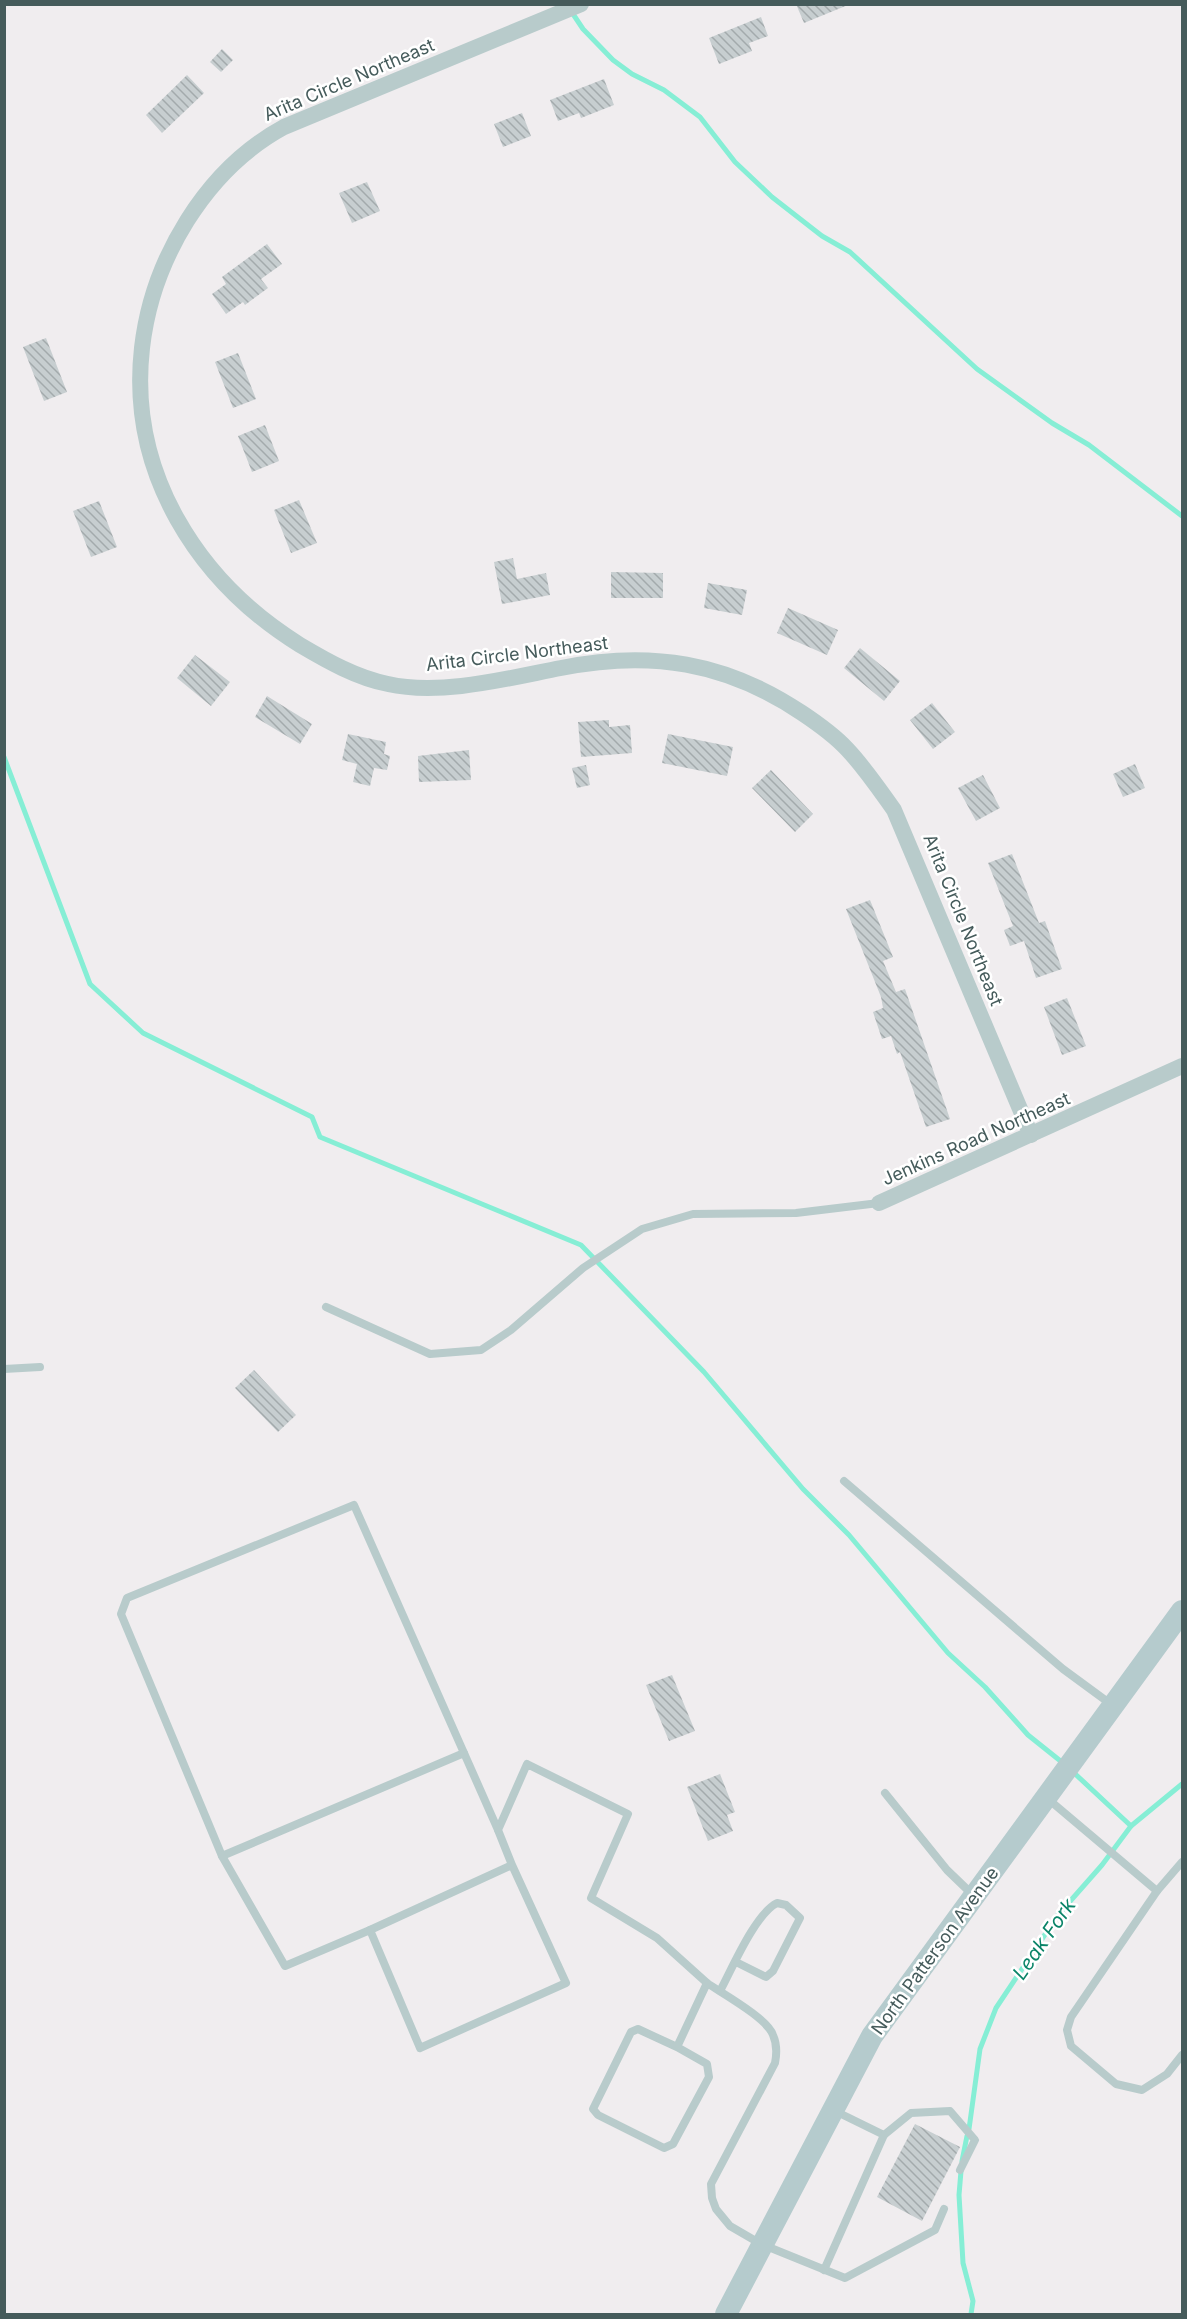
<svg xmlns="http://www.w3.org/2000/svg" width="1187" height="2319" viewBox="0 0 1187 2319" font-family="Inter,sans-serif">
<defs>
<pattern id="building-back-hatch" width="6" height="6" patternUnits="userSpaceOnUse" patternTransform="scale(1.5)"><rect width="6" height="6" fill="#c7ced0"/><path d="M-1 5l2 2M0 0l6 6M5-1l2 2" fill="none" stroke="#a3aaac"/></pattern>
</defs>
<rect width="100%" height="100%" fill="#f0edef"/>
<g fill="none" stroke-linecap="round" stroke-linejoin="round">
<!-- stream -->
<g stroke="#86eed5" stroke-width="5">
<polyline points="571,11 583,29 613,60 632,74 664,90 700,117 735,162 772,197 822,236 850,252 977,369 1052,423 1089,445 1182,516"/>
<polyline points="4,757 90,984 143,1033 312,1117 320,1137 581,1245 704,1372 803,1489 849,1535 948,1653 985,1687 1028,1735 1063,1763"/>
<polyline points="1072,1771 1131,1826"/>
<polyline points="969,2129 980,2049 996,2008 1058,1915 1102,1865 1131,1826 1182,1784"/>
<polyline points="962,2161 967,2136"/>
<polyline points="961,2171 959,2195 963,2263 973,2301 971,2314"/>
</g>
</g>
<!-- building -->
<g fill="url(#building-back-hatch)">
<polygon points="796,4 848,4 848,5 804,23"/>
<polygon points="761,17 768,36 749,43 752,51 719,64 709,38"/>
<polygon points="222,49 233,60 221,72 210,62"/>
<polygon points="187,75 204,93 162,133 146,115"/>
<polygon points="604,79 614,105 581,118 579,113 558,121 550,100"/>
<polygon points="522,113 531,136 503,147 494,124"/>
<polygon points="367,182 380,211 352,223 339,193"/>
<polygon points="267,244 282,264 261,279 268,288 245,305 243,302 226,314 212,294 226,284 222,277"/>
<polygon points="46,338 67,392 44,401 23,347"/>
<polygon points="238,353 256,399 233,408 215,362"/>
<polygon points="265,425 279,461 252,472 238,436"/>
<polygon points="299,500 317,543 291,553 274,510"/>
<polygon points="99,501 117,547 91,557 73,511"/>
<polygon points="513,558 517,579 546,573 550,595 502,604 494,562"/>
<polygon points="611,572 663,573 663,598 611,598"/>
<polygon points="708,583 747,590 742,615 704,608"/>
<polygon points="788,608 838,630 827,655 777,633"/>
<polygon points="860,648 900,681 884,701 844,668"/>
<polygon points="195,655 230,682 211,706 177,678"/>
<polygon points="267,696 312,724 300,744 255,717"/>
<polygon points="932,703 955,732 933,749 910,720"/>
<polygon points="609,720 609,727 630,725 632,753 581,757 578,722"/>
<polygon points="348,734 386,742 384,754 390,756 387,770 374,768 370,786 353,782 357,764 342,760"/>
<polygon points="668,734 733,747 727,776 662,763"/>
<polygon points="469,750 471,780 419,782 418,756"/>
<polygon points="1135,764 1145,788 1123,797 1113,774"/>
<polygon points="586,765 590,785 577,788 572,768"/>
<polygon points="771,770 813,814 795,832 752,788"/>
<polygon points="983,775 1000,808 976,821 958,788"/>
<polygon points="1012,854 1039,923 1045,921 1062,969 1036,978 1024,941 1010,946 1004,930 1013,926 988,863"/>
<polygon points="870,900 893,957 883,961 896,992 905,989 950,1119 926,1127 900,1052 897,1054 891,1036 882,1039 873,1012 883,1008 881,997 846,909"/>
<polygon points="1067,998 1086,1046 1062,1055 1044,1007"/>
<polygon points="254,1370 296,1415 278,1432 235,1388"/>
<polygon points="672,1675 695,1731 669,1741 646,1685"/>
<polygon points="720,1774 735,1812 727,1815 733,1831 708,1841 687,1787"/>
<polygon points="915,2124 960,2147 922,2221 877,2197"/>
</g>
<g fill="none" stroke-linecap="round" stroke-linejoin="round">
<!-- service -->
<g stroke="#b8cbcb" stroke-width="8">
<polyline points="326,1307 430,1354 481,1350 511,1330 583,1268 642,1229 693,1214 796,1213 879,1203"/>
<polyline points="4,1369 40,1367"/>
<polyline points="844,1481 1063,1669 1112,1705"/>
<polyline points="885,1793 947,1870 974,1896"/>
<polyline points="1048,1799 1157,1891"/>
<polyline points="222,1856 121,1614 127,1598 354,1505 464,1753"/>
<polyline points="1182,1862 1157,1891 1071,2017 1067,2030 1071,2046 1116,2084 1142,2090 1167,2074 1182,2055"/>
<polyline points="512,1865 566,1983 420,2048 370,1930 512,1865 498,1830 527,1764 628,1814 591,1898 657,1938 707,1983"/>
<polyline points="370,1930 285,1966 222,1856 464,1753 498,1830"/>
<path d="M 720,1991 C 732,1969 755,1914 777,1903 L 786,1905 L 800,1918 L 773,1971 L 766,1977 L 736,1962"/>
<path d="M 677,2047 L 638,2029 L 631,2032 L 593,2109 L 598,2115 L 664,2148 L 673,2144 L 709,2077 L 707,2064 L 677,2047 L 707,1983 C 723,1994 767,2018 773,2035 C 777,2044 777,2053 775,2063 L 711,2184 L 712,2198 L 716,2209 L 730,2226 L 761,2244 L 845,2278 L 935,2230 L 944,2209"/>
<polyline points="835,2111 884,2135 911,2113 950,2111 975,2140 960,2170"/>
<polyline points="824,2270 884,2135"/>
</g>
<!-- minor -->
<g stroke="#b8cbcb" stroke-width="16">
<path d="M 581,4 L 284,127 C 205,170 152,260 142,348 C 128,472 197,581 300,645 C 327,661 357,678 388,684 C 441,696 509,678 561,668 C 650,650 726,662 802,713 C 817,723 834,735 847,749 C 865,768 879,789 894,810 L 1031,1135"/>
<polyline points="879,1203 1182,1066"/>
</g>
<!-- secondary -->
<polyline stroke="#b5cbcd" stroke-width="22" points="726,2314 872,2036 1182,1611"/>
</g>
<g text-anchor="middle" stroke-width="5" stroke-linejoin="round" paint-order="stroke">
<!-- street labels -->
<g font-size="18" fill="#455b5b" stroke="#fff">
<text transform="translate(349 80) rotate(-23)" y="6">Arita Circle Northeast</text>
<text transform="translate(517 654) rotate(-7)" y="6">Arita Circle Northeast</text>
<text transform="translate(963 920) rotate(68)" y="6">Arita Circle Northeast</text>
<text transform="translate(976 1139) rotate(-24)" y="6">Jenkins Road Northeast</text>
<text transform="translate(935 1951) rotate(-54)" y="6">North Patterson Avenue</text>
</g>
<!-- water labels -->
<g font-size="20" font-style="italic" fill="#0a8468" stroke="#fff">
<text transform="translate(1044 1939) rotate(-55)" y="7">Leak Fork</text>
</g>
</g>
<!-- border -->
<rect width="1187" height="2319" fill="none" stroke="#455b5b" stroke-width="12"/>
</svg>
